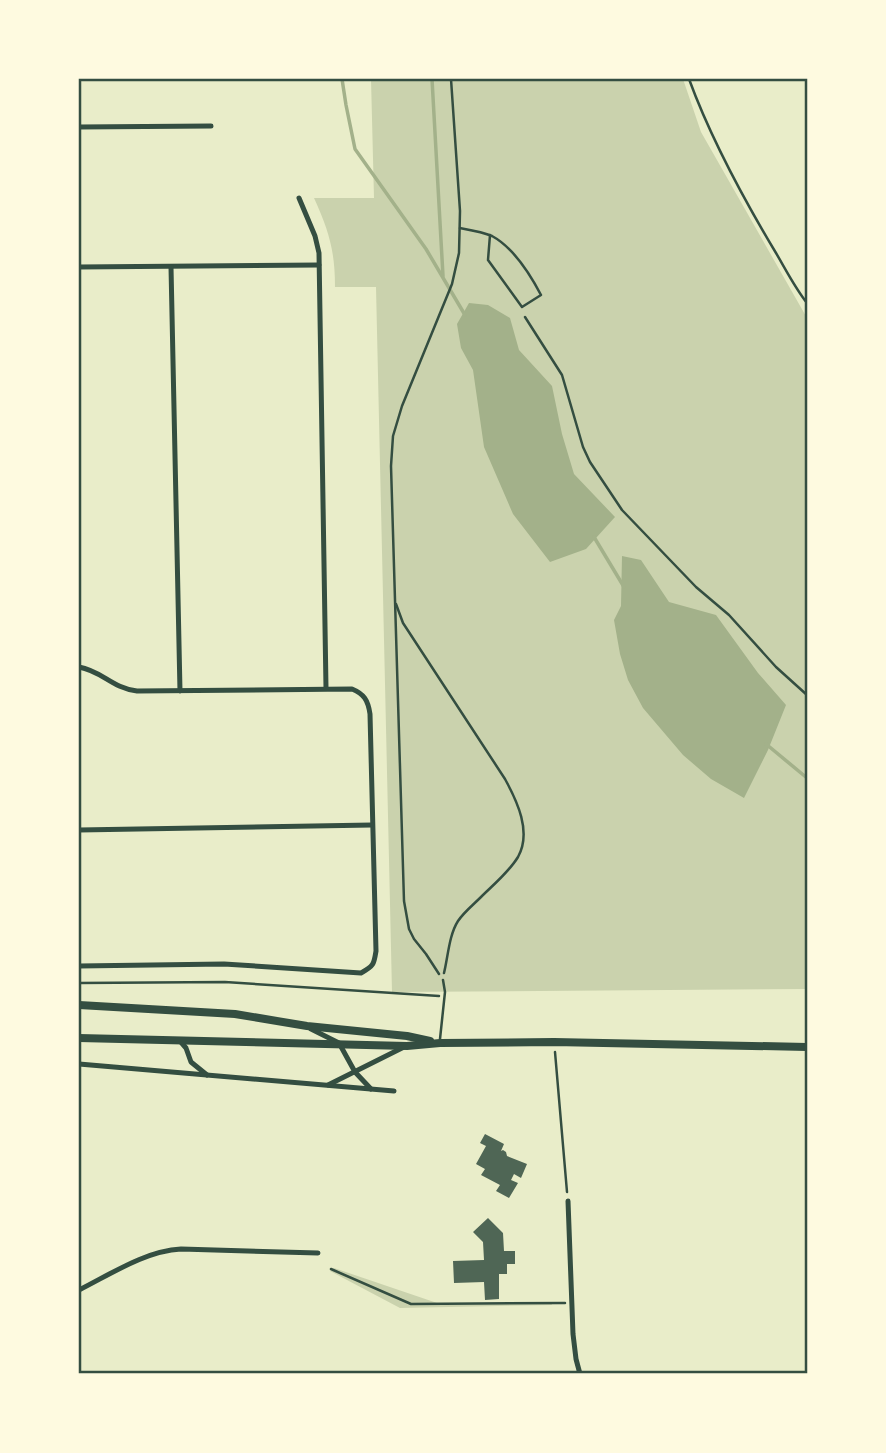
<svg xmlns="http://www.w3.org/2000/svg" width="886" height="1453" viewBox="0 0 886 1453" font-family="'DM Sans',sans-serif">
<rect width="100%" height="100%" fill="#e9edc9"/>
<!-- green -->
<g fill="#cad2ad">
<path d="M 371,79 L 683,79 L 701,132 L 807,318 L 807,989 L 392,992 L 376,287 L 335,287 C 335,251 329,231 314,198 L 374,198 Z"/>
<polygon points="334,1268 440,1304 551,1302 552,1305 400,1308 330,1271"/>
</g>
<!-- water -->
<g fill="#a3b18a">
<polygon points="469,303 488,305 510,318 519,350 552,386 562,434 574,474 615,517 586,549 550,562 513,514 484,447 473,370 461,348 457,324"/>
<polygon points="622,556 641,560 669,602 716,615 758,673 786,705 768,750 744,798 711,779 683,755 643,708 628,680 620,654 614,620 621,606"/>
</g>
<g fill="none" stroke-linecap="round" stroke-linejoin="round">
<!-- stream -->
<g stroke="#a3b18a" stroke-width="3.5">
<polyline points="342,79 346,105 355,149 426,249 465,315"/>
<polyline points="432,79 443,276"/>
<polyline points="594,537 624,587"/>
<polyline points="766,744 807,778"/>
</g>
</g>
<!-- building -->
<g fill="#4f6655">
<polygon points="485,1134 504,1144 501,1151 503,1150 506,1152 507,1156 527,1164 521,1178 514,1174 511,1180 518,1183 509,1198 496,1191 500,1185 481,1175 485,1169 476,1164 486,1146 480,1143"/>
<polygon points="488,1218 503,1233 504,1251 515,1251 515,1264 507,1264 507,1274 499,1274 499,1299 485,1300 484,1282 454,1283 453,1261 484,1260 483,1242 473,1232"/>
</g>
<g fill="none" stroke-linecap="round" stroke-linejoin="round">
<!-- path -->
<g stroke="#344e41" stroke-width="2.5">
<path d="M 460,228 C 471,230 483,232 492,236 C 514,248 530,274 541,295 L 522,307 L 488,260 L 490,235"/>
<polyline points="525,317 562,375 583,447 590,462 622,510 696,587 729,615 776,667 807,695"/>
<path d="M 396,604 L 403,623 L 505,779 C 517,801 532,832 518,857 C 509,872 493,885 481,897 C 473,905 464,912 458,921 C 449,935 448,957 444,973"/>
<polyline points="439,974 426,954 414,939 409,929 404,901 391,466 393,436 402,406 452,284 459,253 460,211 451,79"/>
<polyline points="79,983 225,982 439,996"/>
<polyline points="555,1052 567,1192"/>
<polyline points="331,1269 411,1304 565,1303"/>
</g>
<!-- service -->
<g stroke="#344e41" stroke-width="2.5">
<path d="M 689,79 C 711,139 743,198 776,253 C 786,270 795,288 807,303"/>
<polyline points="440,1039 445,992 443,980"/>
</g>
<!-- minor -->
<g stroke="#344e41" stroke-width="5">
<polyline points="79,127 211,126"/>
<polyline points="299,198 315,236 319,253 326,688"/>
<polyline points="79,267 319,265"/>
<polyline points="171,267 180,691"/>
<path d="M 79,667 C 102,671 112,688 137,691 L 352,689 C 364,694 368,700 370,714 L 376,951 C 374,964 374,966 361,973 L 224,964 L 79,966"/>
<polyline points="79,830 372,825"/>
<polyline points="311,1029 339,1043 355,1072 371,1089"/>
<polyline points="180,1041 186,1048 191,1062 207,1075"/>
<polyline points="79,1064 394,1091"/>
<polyline points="328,1085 404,1047"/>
<polyline points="568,1201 573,1334 576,1359 580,1374"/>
<path d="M 79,1290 C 111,1274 145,1251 181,1249 L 318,1253"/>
</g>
<!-- primary -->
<g stroke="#344e41" stroke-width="8">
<polyline points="79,1005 235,1014 307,1026 407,1036 430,1041"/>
<polyline points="79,1038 407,1046 440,1043 554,1042 807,1047"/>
</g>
</g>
<!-- border -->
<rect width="886" height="1453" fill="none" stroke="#fefae0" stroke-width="161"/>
<rect x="80" y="80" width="726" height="1292" fill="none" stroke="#344e41" stroke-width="2.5"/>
</svg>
